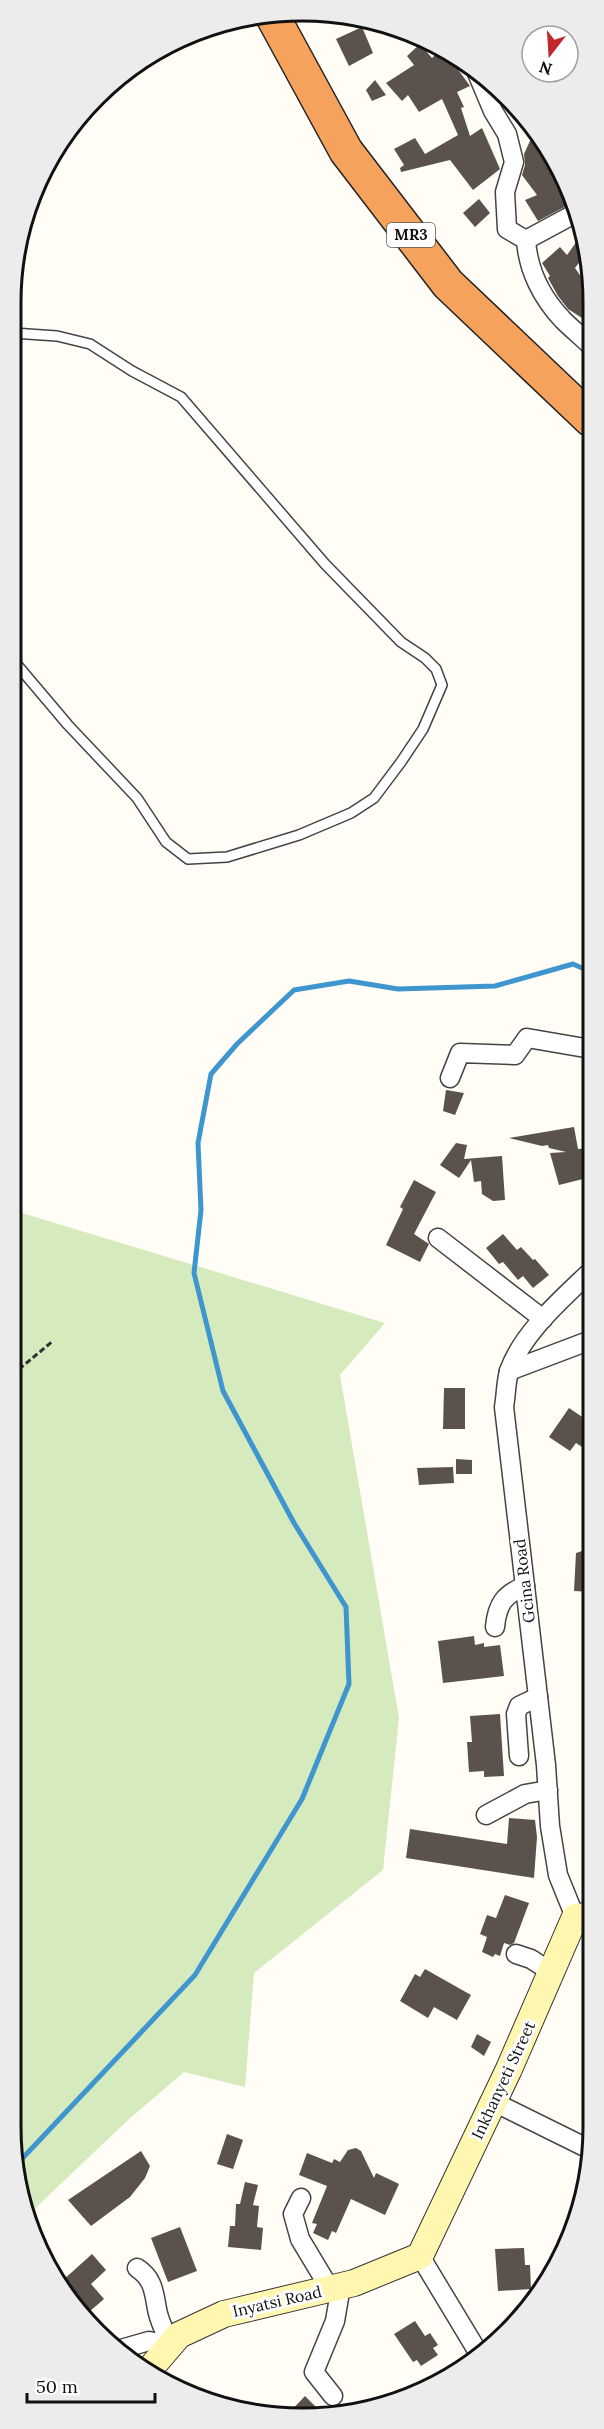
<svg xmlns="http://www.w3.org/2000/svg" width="604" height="2429" viewBox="0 0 604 2429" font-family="Lora,serif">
<rect width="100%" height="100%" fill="#fffdf5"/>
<!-- green -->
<polygon fill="#d5ebbd" points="12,1210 385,1323 340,1375 399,1718 383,1870 254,1973 245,2087 184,2072 128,2120 28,2215 11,2127"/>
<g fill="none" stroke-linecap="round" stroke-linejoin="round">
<!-- stream -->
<polyline stroke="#3f96cf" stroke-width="5" points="18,2163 195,1975 302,1799 349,1684 346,1607 294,1523 223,1391 194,1273 201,1210 198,1143 211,1074 237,1044 294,990 349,981 398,989 495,986 573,964 591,972"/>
</g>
<!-- building -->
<g fill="#5a524d">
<polygon points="362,27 373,53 349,66 336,39"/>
<polygon points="420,44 432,58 442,48 444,50 470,86 457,92 464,107 461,108 470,136 482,128 500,169 473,190 450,160 401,172 400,168 404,165 394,149 415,138 425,154 458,135 442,99 419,112 408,95 402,101 386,83 414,65 407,56"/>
<polygon points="375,80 386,95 372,101 366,90"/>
<polygon points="534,132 564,173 572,203 538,221 525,200 537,195 522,175 525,165 524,154"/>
<polygon points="479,199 490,213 475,227 463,213"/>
<polygon points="582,234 587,252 575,268 591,291 591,306 582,318 568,309 558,296 548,278 550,276 542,263 560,247 567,255"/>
<polygon points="446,1090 464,1093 455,1115 443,1111"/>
<polygon points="574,1127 578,1149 591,1148 591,1177 559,1185 550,1153 566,1152 549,1148 548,1145 542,1146 509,1138"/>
<polygon points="456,1143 467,1145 464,1159 502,1156 505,1200 493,1201 482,1194 481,1181 474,1182 471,1160 459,1178 440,1165"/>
<polygon points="414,1180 436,1192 414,1234 429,1244 420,1262 386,1245 403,1209 400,1207"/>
<polygon points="503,1234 517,1250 521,1247 533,1260 535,1259 549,1275 533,1288 523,1276 518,1280 503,1262 499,1264 486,1248"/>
<polygon points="444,1388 465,1388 465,1429 443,1429"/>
<polygon points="569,1408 591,1423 591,1453 576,1443 570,1451 549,1437"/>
<polygon points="456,1459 472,1460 472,1474 456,1474"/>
<polygon points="453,1467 454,1483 419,1485 417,1468"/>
<polygon points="591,1548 591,1592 574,1591 576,1553"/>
<polygon points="474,1636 475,1645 484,1643 484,1647 500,1645 504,1676 443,1683 438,1641"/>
<polygon points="500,1714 504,1776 484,1777 484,1771 469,1772 467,1742 472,1742 470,1716"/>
<polygon points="509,1818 535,1820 537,1837 534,1878 406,1858 410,1829 507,1844"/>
<polygon points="505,1895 529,1903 514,1943 510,1945 504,1943 500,1956 495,1954 493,1957 482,1952 487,1937 480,1934 487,1915 496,1918"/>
<polygon points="425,1969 471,1995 457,2020 434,2007 428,2018 400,2001 415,1974 420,1977"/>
<polygon points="477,2034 491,2042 484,2056 471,2047"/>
<polygon points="227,2134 243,2140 233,2169 217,2164"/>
<polygon points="356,2148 361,2151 374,2178 376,2173 399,2184 385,2215 351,2199 336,2233 332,2231 328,2240 313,2233 317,2224 312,2223 327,2186 299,2175 307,2153 332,2163 334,2159 340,2162 348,2150"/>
<polygon points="141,2151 150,2166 145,2178 130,2197 91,2226 68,2200"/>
<polygon points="245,2182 258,2185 253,2205 259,2206 257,2227 263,2228 261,2250 228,2247 230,2226 235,2226 236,2204 240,2204"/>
<polygon points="180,2227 197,2271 168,2282 151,2238"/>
<polygon points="524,2248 525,2265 530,2265 531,2289 498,2291 495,2249"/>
<polygon points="92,2254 106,2270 91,2284 104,2299 89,2312 62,2281"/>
<polygon points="415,2321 425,2336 430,2333 438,2345 433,2348 438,2355 421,2366 417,2360 413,2362 394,2334"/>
<polygon points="305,2396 322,2413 284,2418"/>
</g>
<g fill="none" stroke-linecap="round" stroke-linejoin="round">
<defs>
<polyline id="lane" points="13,660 68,725 137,798 166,842 188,859 227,857 299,835 351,813 374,798 401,762 423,729 442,685 436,669 425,658 401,642 325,564 181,397 132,371 90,344 57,336 13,333"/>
<g id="street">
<path d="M 477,73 L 493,111 L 507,134 L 514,162 L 505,192 L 507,229 L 526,240 C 528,270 542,298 563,320 C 572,329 582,337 591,346"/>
<polyline points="526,240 576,213"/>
<polyline points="450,1078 460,1053 515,1055 527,1038 591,1049"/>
<polyline points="438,1238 543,1319"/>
<polyline points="509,1371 591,1340"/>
<path d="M 495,1627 C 497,1605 504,1594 525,1586"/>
<polyline points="519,1756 516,1714 519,1706 538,1697"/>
<polyline points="486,1815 525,1794 548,1790"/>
<path d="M 575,1917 L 558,1875 L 550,1826 L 546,1765 L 504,1407 C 506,1396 506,1382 509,1371 C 523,1332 562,1299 591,1271"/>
<polyline points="516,1954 531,1959 551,1972"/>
<polyline points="494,2102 591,2150"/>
<polyline points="301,2198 293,2214 300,2239 330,2289"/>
<polyline points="420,2256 481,2357"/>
<path d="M 137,2268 C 153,2278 154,2292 157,2309 C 159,2321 165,2333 171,2345"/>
<polyline points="121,2349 149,2341 171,2345"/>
<polyline points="333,2396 314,2372 335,2321 341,2286"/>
</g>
<polyline id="secondary" points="149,2370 179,2335 224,2314 354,2283 420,2256 509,2069 575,1917 591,1916"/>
<polyline id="highway" points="273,17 346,151 448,284 591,420"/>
</defs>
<!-- lane casing -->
<use href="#lane" stroke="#444" stroke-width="12"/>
<!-- street casing -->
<use href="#street" stroke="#444" stroke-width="21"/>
<!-- secondary casing -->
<use href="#secondary" stroke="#333" stroke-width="28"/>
<!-- highway casing -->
<use href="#highway" stroke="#222" stroke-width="36"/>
<!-- path -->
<polyline stroke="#333" stroke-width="3" stroke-dasharray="6 3" stroke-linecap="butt" points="12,1375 53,1341"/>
<!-- lane -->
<use href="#lane" stroke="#fff" stroke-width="9"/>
<!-- street -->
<use href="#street" stroke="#fff" stroke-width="18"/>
<!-- secondary -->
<use href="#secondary" stroke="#fff6b0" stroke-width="26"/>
<!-- highway -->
<use href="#highway" stroke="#f5a25d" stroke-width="33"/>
</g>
<g text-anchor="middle" stroke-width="6" stroke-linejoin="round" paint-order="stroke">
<!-- shield labels -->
<rect fill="#fff" stroke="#585858" stroke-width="1.5" x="387" y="223" width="48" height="24" rx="4.5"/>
<g font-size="15" font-weight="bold" fill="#111">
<text x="411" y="240">MR3</text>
</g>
<!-- street labels -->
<g font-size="16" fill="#111" stroke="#fff">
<text transform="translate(524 1581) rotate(-97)" y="6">Gcina Road</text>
<text transform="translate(503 2080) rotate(-65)" y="6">Inkhanyeti Street</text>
<text transform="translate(277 2301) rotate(-13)" y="6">Inyatsi Road</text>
</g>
</g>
<!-- crop -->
<path d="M0 0H604V2429H0ZM302 21H302A281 281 0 0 1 583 302V2127A281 281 0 0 1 302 2408H302A281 281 0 0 1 21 2127V302A281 281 0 0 1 302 21Z" fill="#ececec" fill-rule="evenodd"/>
<path fill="none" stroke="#111" stroke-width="3" d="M302 21H302A281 281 0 0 1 583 302V2127A281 281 0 0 1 302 2408H302A281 281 0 0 1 21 2127V302A281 281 0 0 1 302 21Z"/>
<!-- north arrow -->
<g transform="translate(550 54) rotate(197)"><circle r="28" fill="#ffffff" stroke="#a0a0a0" stroke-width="1.5"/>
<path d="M0-4.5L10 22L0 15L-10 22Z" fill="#c4262e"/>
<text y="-9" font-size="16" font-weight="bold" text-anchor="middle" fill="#111111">N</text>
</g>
<!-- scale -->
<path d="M27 2393v9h128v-9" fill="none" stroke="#111111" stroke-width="3"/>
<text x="36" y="2393" font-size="18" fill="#111111" stroke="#ffffff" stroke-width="4.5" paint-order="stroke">50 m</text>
</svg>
